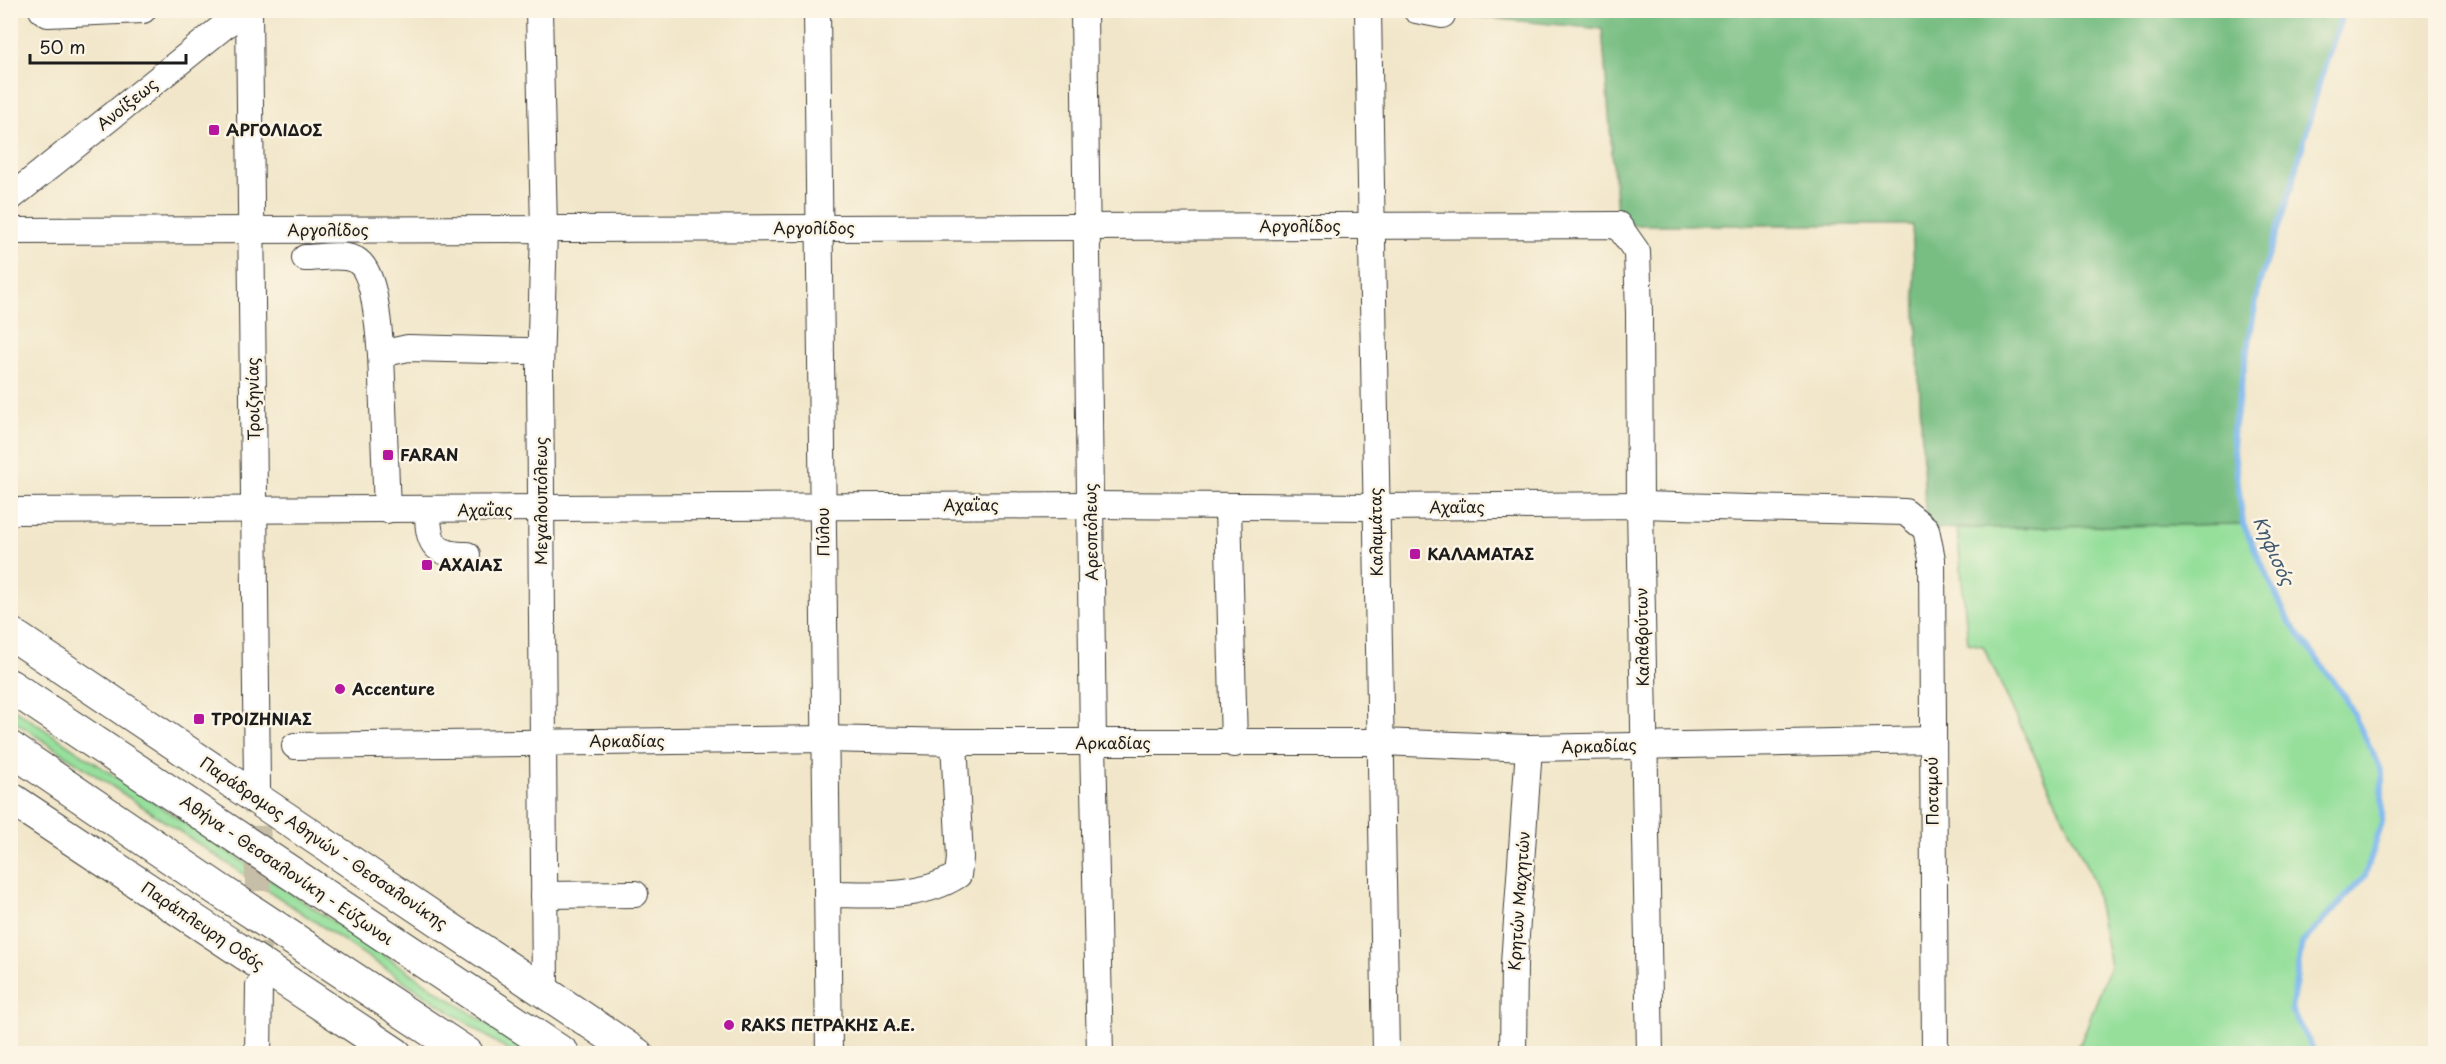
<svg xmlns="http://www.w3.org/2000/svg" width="2446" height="1064" viewBox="0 0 2446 1064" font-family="'Playpen Sans',sans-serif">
<rect width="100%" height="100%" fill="#fcf5e5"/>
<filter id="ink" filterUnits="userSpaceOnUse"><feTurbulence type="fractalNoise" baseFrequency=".0167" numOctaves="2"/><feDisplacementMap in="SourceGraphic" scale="12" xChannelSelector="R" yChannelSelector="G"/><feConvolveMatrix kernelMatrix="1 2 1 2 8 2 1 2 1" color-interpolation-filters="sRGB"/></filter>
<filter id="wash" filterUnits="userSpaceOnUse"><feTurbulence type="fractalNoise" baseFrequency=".008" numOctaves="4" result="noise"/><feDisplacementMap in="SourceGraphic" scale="24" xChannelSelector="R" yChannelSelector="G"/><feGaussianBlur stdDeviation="1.35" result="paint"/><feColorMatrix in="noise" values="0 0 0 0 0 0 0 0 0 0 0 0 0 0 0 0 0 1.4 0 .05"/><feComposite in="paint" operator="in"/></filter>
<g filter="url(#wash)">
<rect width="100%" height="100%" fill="#f1e6c9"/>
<!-- green -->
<g fill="#96df9b" stroke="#597e5c" stroke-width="1.5">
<polygon points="2243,524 2288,620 2345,697 2382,772 2382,823 2365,876 2302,943 2291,1010 2316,1053 2069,1053 2081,1042 2110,966 2093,880 1983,646 1968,643 1957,527"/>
<polygon points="10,707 11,707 531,1053 512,1053 11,719"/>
</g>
<!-- forest -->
<polygon fill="#78be83" stroke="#4a6d50" stroke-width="1.5" points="1418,11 2344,11 2320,80 2291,188 2259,284 2232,435 2243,524 1926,529 1912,225 1618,225 1602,29"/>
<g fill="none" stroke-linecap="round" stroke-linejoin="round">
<!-- stream -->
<polyline stroke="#7ab7ed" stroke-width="6" points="2316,1054 2291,1010 2302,943 2365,876 2382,823 2382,772 2345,697 2288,620 2243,524 2232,435 2259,284 2291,188 2320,80 2344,10"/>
</g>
</g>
<g filter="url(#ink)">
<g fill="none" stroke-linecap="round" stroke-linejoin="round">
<!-- minor-tunnel -->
<polyline stroke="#c6bea6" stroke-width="26" stroke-dasharray="26 13" stroke-linecap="butt" points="257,787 259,977"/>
<defs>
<g id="minor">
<polyline points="42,10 48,14 143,10"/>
<polyline points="249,10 257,787"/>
<polyline points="539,10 544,229 540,371 545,991"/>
<polyline points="817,10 829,1054"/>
<polyline points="1084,10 1093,743 1100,1054"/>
<polyline points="1368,10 1386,1054"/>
<polyline points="1416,10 1442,15"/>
<polyline points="10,198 244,10"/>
<polyline points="10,231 1618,225 1637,252 1639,313 1640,505 1650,1054"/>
<path d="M 305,258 C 320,258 342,253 356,260 C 377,272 378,331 381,354"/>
<polyline points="1228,506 1234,744"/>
<polyline points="387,510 381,354 408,348 525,351"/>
<path d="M 428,510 C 428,541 432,555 467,555"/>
<polyline points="10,511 1091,505 1375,507 1640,505 1905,512 1926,529 1932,559 1935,1054"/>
<polyline points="295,746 825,739 954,742 1381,742 1529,748 1932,740"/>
<path d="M 827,894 C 871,894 919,900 958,875 L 960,858 L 954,742"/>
<polyline points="544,895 635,894"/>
<polyline points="258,1054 259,986"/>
<polyline points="1513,1054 1514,964 1529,748"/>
</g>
<g id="major">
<polyline points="10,633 637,1054"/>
<polyline points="10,798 396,1054"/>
</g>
<g id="highway">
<polyline points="10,686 563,1054"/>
<polyline points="10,748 216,888 467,1054"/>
</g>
</defs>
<!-- minor casing -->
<use href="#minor" stroke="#3c3a36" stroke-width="28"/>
<!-- major casing -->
<use href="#major" stroke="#3c3a36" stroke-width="34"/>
<!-- highway casing -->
<use href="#highway" stroke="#3c3a36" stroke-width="35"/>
<!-- minor -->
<use href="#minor" stroke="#fff" stroke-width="26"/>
<!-- major -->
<use href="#major" stroke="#fff" stroke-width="32"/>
<!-- highway -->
<use href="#highway" stroke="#fff" stroke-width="33"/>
</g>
</g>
<!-- markers -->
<g fill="#b5179e" stroke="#fcf5e5" stroke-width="2">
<rect x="208" y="124" width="12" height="12" rx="3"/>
<rect x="382" y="449" width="12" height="12" rx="3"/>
<rect x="1409" y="548" width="12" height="12" rx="3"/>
<rect x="421" y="559" width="12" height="12" rx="3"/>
<circle cx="340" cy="689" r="6"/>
<rect x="193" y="713" width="12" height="12" rx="3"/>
<circle cx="729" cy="1025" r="6"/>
</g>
<g text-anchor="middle" stroke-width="5" stroke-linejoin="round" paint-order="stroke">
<!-- street labels -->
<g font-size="16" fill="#1c1c1c" stroke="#fcf5e5">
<text transform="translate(127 104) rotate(-39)" y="6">Ανοίξεως</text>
<text x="1300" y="232">Αργολίδος</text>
<text x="814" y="234">Αργολίδος</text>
<text x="328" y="236">Αργολίδος</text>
<text transform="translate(253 399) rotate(-91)" y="6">Τροιζηνίας</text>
<text transform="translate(541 501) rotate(-90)" y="6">Μεγαλουπόλεως</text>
<text x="971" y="511">Αχαΐας</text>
<text x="1457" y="513">Αχαΐας</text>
<text x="485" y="516">Αχαΐας</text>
<text transform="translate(823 532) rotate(-91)" y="6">Πύλου</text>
<text transform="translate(1091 532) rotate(-91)" y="6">Αρεοπόλεως</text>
<text transform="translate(1376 532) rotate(-91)" y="6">Καλαμάτας</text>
<text transform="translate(1642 637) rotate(-91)" y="6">Καλαβρύτων</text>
<text x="627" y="747">Αρκαδίας</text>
<text x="1113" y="749">Αρκαδίας</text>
<text transform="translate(1599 746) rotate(-2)" y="6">Αρκαδίας</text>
<text transform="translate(1932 791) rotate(-91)" y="6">Ποταμού</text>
<text transform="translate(324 843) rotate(34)" y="6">Παράδρομος Αθηνών - Θεσσαλονίκης</text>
<text transform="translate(287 870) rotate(34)" y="6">Αθήνα - Θεσσαλονίκη - Εύζωνοι</text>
<text transform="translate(1519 901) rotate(-86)" y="6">Κρητών Μαχητών</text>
<text transform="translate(203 926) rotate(34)" y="6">Παράπλευρη Οδός</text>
</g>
<!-- poi labels -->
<g font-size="16" font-weight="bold" fill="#1c1c1c" stroke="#fcf5e5" text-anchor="start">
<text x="226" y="136">ΑΡΓΟΛΙΔΟΣ</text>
<text x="400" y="461">FARAN</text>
<text x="1427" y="560">ΚΑΛΑΜΑΤΑΣ</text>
<text x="439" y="571">AXAΙΑΣ</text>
<text x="352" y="695">Accenture</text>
<text x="211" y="725">ΤΡΟΙΖΗΝΙΑΣ</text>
<text x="741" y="1031">RAKS ΠΕΤΡΑΚΗΣ Α.Ε.</text>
</g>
<!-- water labels -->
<g font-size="18" font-style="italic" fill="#425a70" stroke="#fcf5e5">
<text transform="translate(2273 551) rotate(66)" y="6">Κηφισός</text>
</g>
</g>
<!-- margin -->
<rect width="2446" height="1064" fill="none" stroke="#fcf5e5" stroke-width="36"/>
<!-- scale -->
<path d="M30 54v9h156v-9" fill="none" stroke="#1c1c1c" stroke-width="3"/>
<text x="39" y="54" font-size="18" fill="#1c1c1c" stroke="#fcf5e5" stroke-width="4.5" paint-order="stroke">50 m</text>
</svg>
